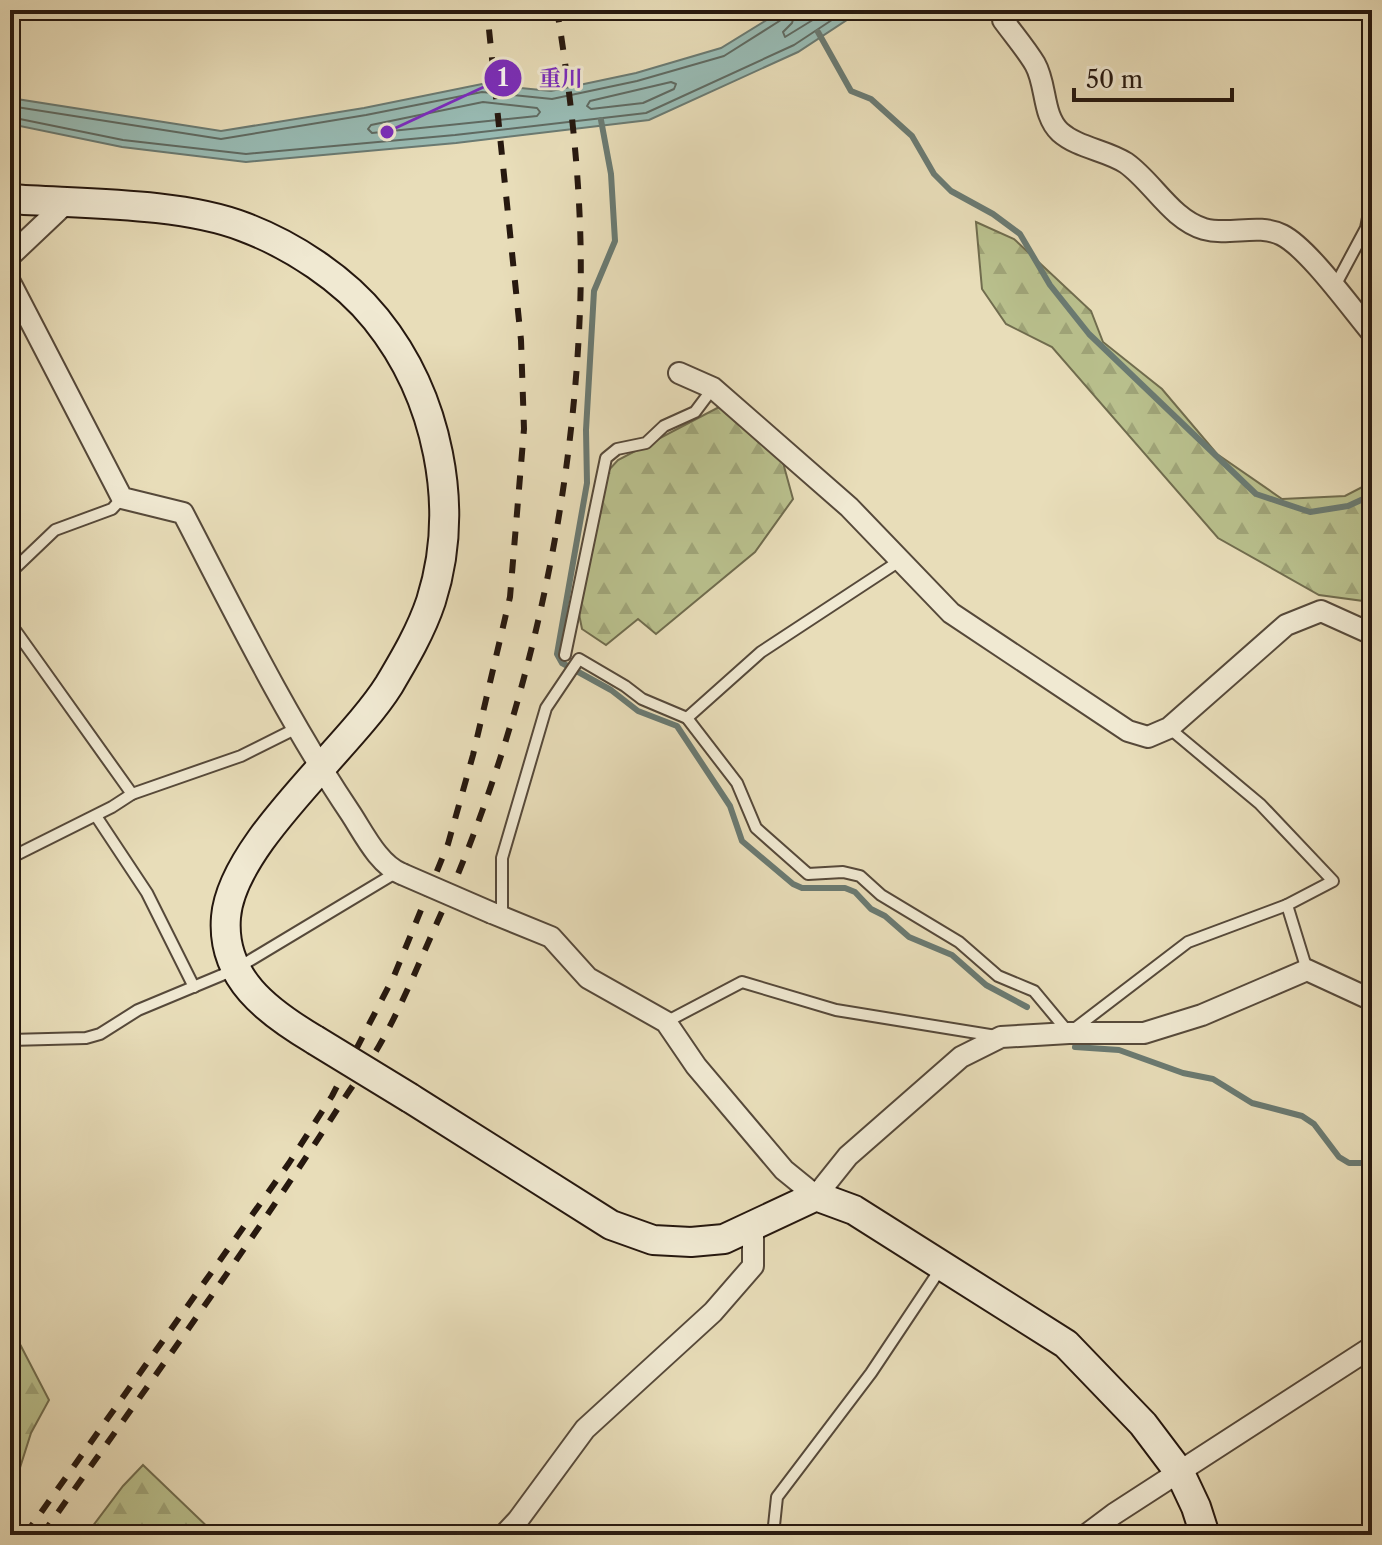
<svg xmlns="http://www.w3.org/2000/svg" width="1382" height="1545" viewBox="0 0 1382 1545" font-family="'Libre Caslon Text','Noto Serif JP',serif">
<defs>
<pattern id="forest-firs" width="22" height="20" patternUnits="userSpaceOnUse" patternTransform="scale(2)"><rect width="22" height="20" fill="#b9c08d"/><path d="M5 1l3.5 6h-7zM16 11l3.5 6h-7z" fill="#9fa478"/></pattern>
</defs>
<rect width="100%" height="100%" fill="#e8ddb9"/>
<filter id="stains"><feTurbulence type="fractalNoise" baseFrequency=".0025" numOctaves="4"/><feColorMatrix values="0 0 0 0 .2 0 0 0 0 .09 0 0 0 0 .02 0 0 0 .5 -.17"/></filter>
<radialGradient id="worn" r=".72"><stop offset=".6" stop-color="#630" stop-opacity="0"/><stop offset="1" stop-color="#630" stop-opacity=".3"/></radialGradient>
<!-- forest -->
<g fill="url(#forest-firs)" stroke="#706c4e" stroke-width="2">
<polygon points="976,222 1014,239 1091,311 1103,342 1162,389 1217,454 1282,499 1345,496 1372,482 1371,602 1319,595 1218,538 1052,347 1006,324 982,289"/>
<polygon points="721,406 782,459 793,499 755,552 656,634 638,619 606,645 582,629 578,609 607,472 618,460"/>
<polygon points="10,1325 49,1400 31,1433 18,1474 10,1483"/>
<polygon points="143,1465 216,1535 86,1535 123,1486"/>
</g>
<!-- water -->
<polygon fill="#98bbb4" stroke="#6a7a72" stroke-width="2" points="783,10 862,10 798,52 649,120 456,143 246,162 122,147 10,124 10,98 221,131 364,108 482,84 551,91 636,73 721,48"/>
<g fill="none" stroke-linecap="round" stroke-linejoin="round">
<!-- shore -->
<g stroke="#5f6a62" stroke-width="2">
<polyline points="796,10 792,23 783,32 785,37 829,10"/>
<polygon points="671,82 676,84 674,89 643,103 591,109 587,106 590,101"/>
<polygon points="483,102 537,108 540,112 537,116 372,133 368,129 371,125"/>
<polyline points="10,106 221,139 366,115 482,92 552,99 637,81 724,56 781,20 785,10"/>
<polyline points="10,117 123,140 246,154 455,135 646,113 794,45 847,10"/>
</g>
<!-- stream -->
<g stroke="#6a7a72" stroke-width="6">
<polyline points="818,32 851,91 871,99 912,136 934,174 951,191 993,214 1020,234 1050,285 1089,334 1256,494 1310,512 1348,506 1372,495"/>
<polyline points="601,120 611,174 615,241 594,291 586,430 587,483 557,654 562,663 611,690 638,711 677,726 730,806 742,841 793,884 802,888 845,888 855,892 871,909 885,916 909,937 952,955 986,985 1027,1007"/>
<polyline points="1075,1047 1119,1050 1183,1073 1213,1079 1252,1103 1302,1116 1314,1124 1339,1157 1349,1163 1372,1163"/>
</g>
<defs>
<g id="lane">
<polyline points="1335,286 1366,228 1372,197"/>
<polyline points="10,573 55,530 112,509 122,498"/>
<polyline points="10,623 132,794"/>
<polyline points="565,655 606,458 617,449 646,443 664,426 695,412 713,388"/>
<polyline points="687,718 761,652 901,560"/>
<polyline points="1169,728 1260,804 1333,881 1287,905 1307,970"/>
<polyline points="96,816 147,893 194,987"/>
<polyline points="10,858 112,807 132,794 241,756 297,728"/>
<polyline points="502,917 502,858 546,708 579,659 625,686 642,699 687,718 737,783 756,828 808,874 843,872 860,876 881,895 959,942 998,976 1034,991 1069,1033 1188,942 1287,905"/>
<polyline points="666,1022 742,982 836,1010 996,1036"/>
<polyline points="10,1040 86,1038 100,1034 138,1010 234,970 397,872"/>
<polyline points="773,1535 777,1497 871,1373 941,1268"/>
</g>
<g id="street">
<path d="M 1003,20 C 1014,35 1026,49 1035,64 C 1047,85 1042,115 1060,132 C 1078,148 1106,150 1126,163 C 1153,182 1171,219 1204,229 C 1229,236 1259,223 1282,235 C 1308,248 1351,308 1372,333"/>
<polyline points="10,256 66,203"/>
<path d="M 10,282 L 122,498 L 183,513 C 236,615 287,719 351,814 C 364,834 379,865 402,874"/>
<polyline points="679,373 713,388 849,507 951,613 1128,731 1148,737 1169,728 1286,625 1321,611 1372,634"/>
<polyline points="492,913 551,937 588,978 666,1022 696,1066 784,1170 816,1196 848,1156 961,1057 1001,1037 1069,1033 1144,1033 1202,1015 1307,970 1372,1000"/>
<polyline points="504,1535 518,1520 585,1429 713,1312 753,1266 753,1223"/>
<polyline points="1086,1535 1114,1514 1372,1347"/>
</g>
<g id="secondary">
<path d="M 10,199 C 80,204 180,202 244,227 C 292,245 344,279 376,319 C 438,396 461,507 431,601 C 421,631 405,658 389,685 C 349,749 232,843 226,917 C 221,978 268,1012 315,1040"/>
<polyline points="410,1098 611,1225 653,1240 691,1242 724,1239 816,1196 854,1210 1066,1344 1143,1424 1180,1473 1196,1507 1205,1535"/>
</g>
</defs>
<!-- lane casing -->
<use href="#lane" stroke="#56493a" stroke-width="14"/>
<!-- street casing -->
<use href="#street" stroke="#56493a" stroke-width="24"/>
<!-- secondary casing -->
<use href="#secondary" stroke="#26180f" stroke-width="32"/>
<!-- lane -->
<use href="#lane" stroke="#f0e9d2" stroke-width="10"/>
<!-- street -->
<use href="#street" stroke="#f0e9d2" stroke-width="20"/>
<!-- secondary -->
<use href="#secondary" stroke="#f0e9d2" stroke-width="28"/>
<!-- rail -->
<g stroke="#26180f" stroke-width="6" stroke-dasharray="14 14" stroke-linecap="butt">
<polyline points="25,1535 289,1163 332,1096 394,976 448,844 473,755 510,597 524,429 521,340 487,10"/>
<path d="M 42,1535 C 143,1392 247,1250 342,1102 C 354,1083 368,1065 379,1046 C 401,1008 418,965 436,925 C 522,735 572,519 580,310 C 584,212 573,107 557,10"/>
</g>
<defs>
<polyline id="street-bridge" points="402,874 492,913"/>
<polyline id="secondary-bridge" points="315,1040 410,1098"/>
</defs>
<!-- street-bridge casing -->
<use href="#street-bridge" stroke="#56493a" stroke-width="24" stroke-linecap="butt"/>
<!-- secondary-bridge casing -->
<use href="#secondary-bridge" stroke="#26180f" stroke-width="32" stroke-linecap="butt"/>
<!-- street-bridge -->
<use href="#street-bridge" stroke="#f0e9d2" stroke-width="20"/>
<!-- secondary-bridge -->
<use href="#secondary-bridge" stroke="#f0e9d2" stroke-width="28"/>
</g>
<!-- callouts -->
<path fill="none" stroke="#7b2cbf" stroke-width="3" d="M387 132L503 78"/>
<g fill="#7b2cbf" stroke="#f0e9d2" stroke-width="3">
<circle cx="387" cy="132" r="8"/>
<circle cx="503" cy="78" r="20"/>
</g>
<g font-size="24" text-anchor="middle" font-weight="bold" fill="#fff">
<text x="503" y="86">1</text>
</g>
<g font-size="22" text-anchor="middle" font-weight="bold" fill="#7b2cbf" stroke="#f0e9d2" stroke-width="6" stroke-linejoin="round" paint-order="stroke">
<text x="561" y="86">重川</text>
</g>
<!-- margin -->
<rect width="1382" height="1545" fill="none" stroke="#e8ddb9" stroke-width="40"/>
<rect x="12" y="12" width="1358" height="1521" fill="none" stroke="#26180f" stroke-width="4"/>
<rect x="20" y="20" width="1342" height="1505" fill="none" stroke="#26180f" stroke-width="2"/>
<!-- scale -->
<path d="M1074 88v12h158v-12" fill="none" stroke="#26180f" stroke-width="4"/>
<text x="1086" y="88" font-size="24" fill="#26180f" stroke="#f0e9d2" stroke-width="6" paint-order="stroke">50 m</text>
<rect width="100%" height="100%" filter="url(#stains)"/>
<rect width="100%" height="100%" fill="url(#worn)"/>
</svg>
